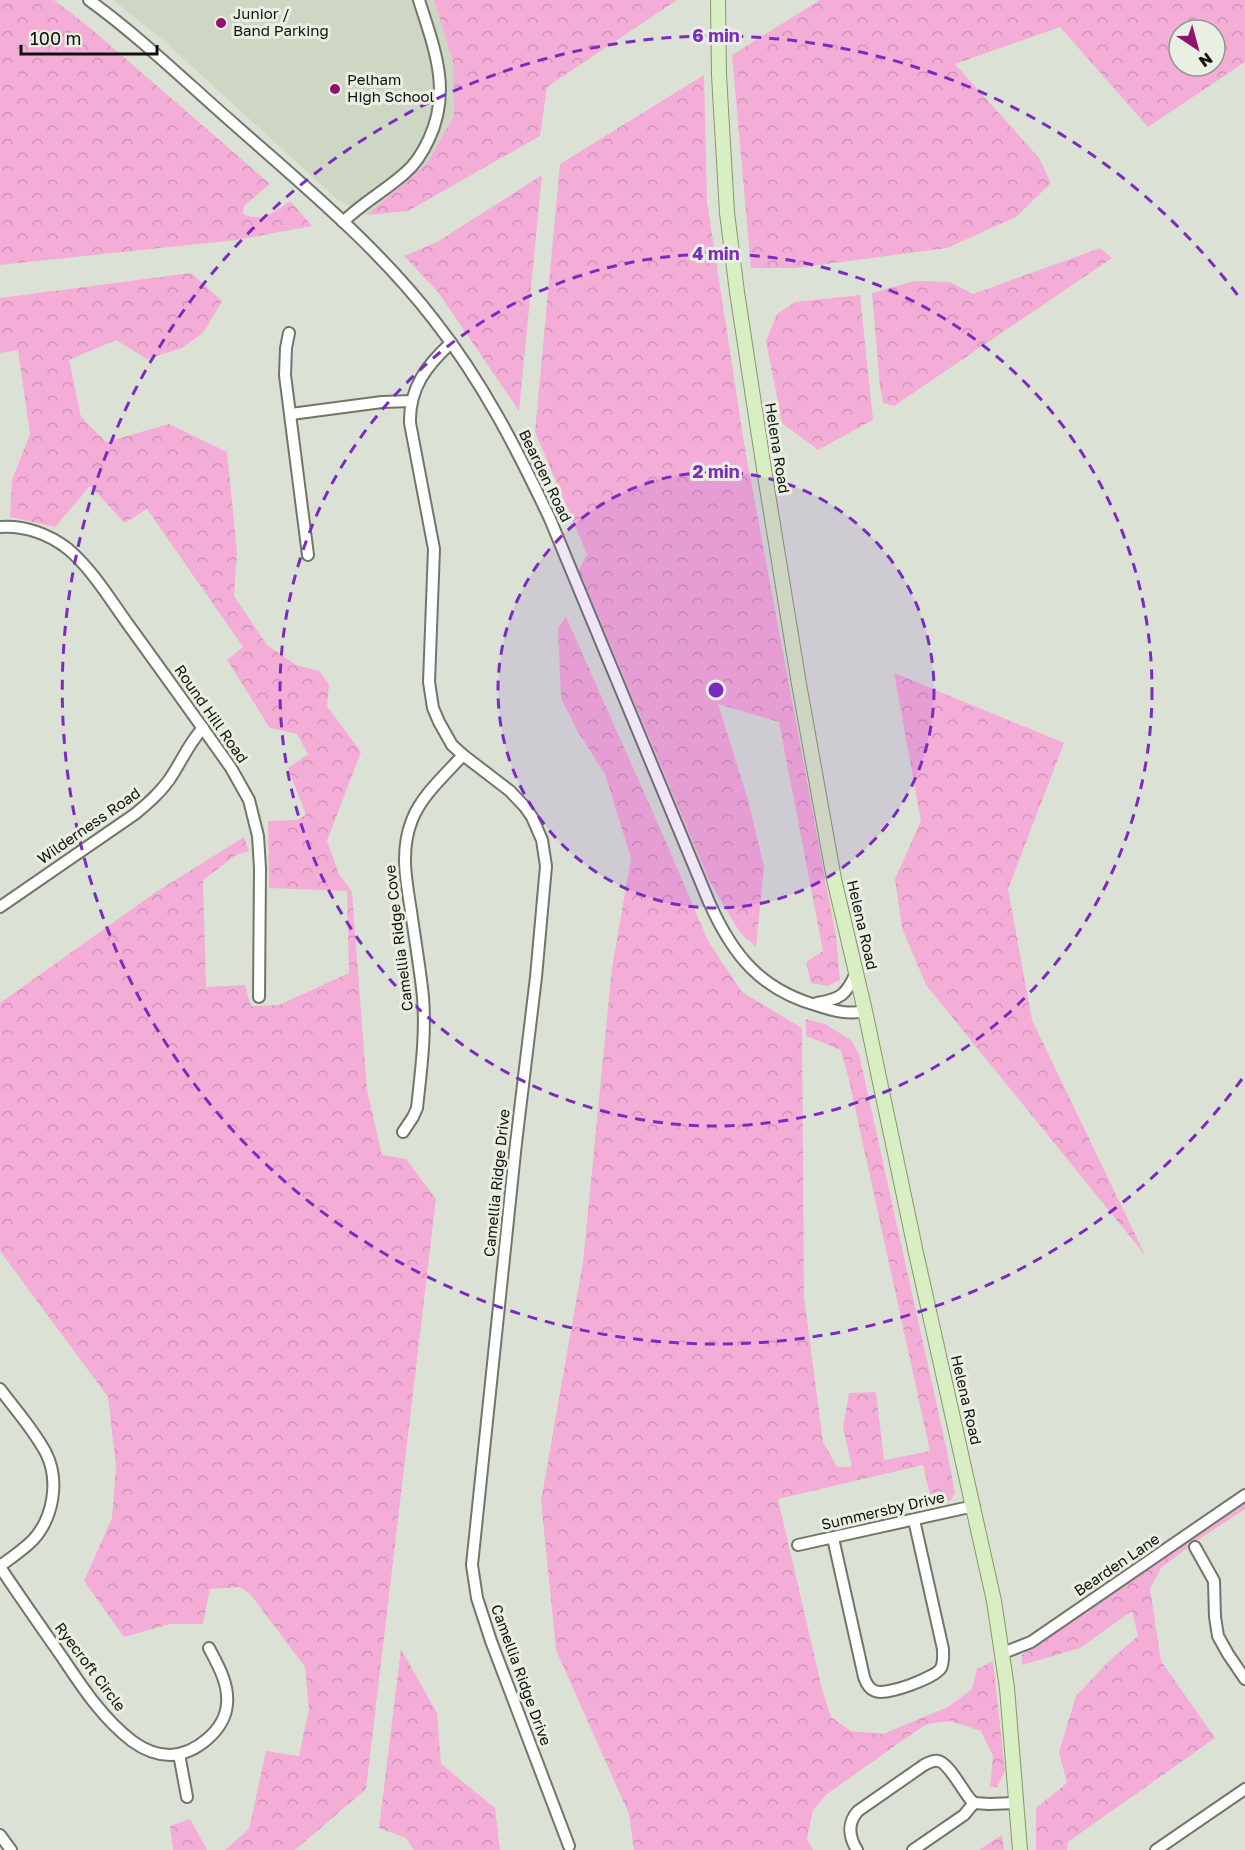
<svg xmlns="http://www.w3.org/2000/svg" width="1245" height="1850" viewBox="0 0 1245 1850" font-family="'Golos Text',sans-serif">
<defs>
<pattern id="forest-crowns" width="20" height="18" patternUnits="userSpaceOnUse" patternTransform="scale(1.5)"><rect width="20" height="18" fill="#f4add7"/><path d="M2 6a3 3 0 1 1 6 0M12 15a3 3 0 1 1 6 0" fill="none" stroke="#d094b7"/></pattern>
</defs>
<rect width="100%" height="100%" fill="#dbe2d5"/>
<!-- built -->
<polygon fill="#ced7c4" points="113,0 434,0 453,62 454,116 427,163 367,215 338,200 163,40"/>
<!-- forest -->
<g fill="url(#forest-crowns)" fill-rule="evenodd">
<path d="M 0,0 L 54,0 L 89,27 L 270,184 L 244,206 L 243,214 C 261,223 275,212 290,201 L 312,226 L 236,240 L 0,265 Z"/>
<polygon points="434,0 677,0 547,87 540,136 408,211 367,215 427,163 454,116 453,62"/>
<path d="M 820,0 L 1245,0 L 1245,62 L 1148,127 L 1060,27 L 955,64 L 1039,158 L 1051,183 L 1016,217 L 947,248 L 796,268 L 751,268 L 732,55 ZM 1179,30 L 1215,30 L 1215,66 L 1179,66 Z"/>
<polygon points="704,75 707,202 745,449 836,937 840,980 828,986 811,983 806,962 823,951 779,722 718,704 748,800 764,867 756,947 739,931 709,880 579,570 587,554 535,432 560,164"/>
<polygon points="542,175 519,411 438,292 404,256 437,242"/>
<polygon points="1100,248 1112,258 894,406 883,403 880,387 872,293 915,281 950,282 973,294"/>
<polygon points="191,273 222,301 204,332 182,348 147,359 116,340 69,360 81,417 106,442 169,424 227,452 237,552 234,596 267,645 296,665 319,671 329,684 327,706 361,752 327,841 339,874 352,892 367,1090 382,1155 406,1159 436,1199 366,1789 295,1850 225,1850 249,1829 266,1751 299,1756 309,1709 305,1667 251,1595 240,1587 210,1589 203,1624 170,1624 124,1637 84,1581 112,1518 116,1466 108,1397 0,1251 0,1003 156,892 244,837 249,851 236,855 203,880 206,987 245,985 251,1006 279,1005 349,973 347,891 269,888 268,821 296,820 306,815 288,768 308,754 297,734 270,728 227,660 243,647 147,509 125,523 90,486 55,527 10,517 12,480 30,434 18,350 0,353 0,298"/>
<polygon points="860,295 873,420 818,450 782,423 766,341 777,314 795,302"/>
<polygon points="566,617 666,842 708,941 742,992 802,1028 804,1297 823,1442 837,1467 852,1467 843,1428 849,1393 876,1392 884,1460 930,1451 849,1080 841,1050 806,1036 806,1019 825,1024 851,1040 859,1054 947,1451 955,1493 951,1500 933,1507 923,1465 778,1499 822,1689 831,1717 851,1731 883,1734 948,1707 972,1689 977,1669 993,1661 1005,1771 997,1787 990,1787 993,1756 981,1731 950,1721 927,1724 903,1740 827,1794 813,1810 807,1839 813,1850 634,1850 629,1814 556,1650 541,1501 583,1262 612,968 631,858 605,774 578,732 561,698 558,628"/>
<polygon points="894,673 1064,743 1008,889 1032,1020 1145,1255 926,985 902,928 895,879 921,821"/>
<polygon points="1245,1503 1245,1509 1195,1542 1161,1568 1150,1589 1161,1661 1215,1738 1068,1842 1067,1850 1036,1850 1036,1808 1067,1783 1059,1752 1076,1696 1109,1661 1138,1636 1132,1611 1080,1648 1022,1665 1022,1655"/>
<polygon points="401,1649 437,1713 441,1764 495,1808 500,1850 414,1850 406,1838 379,1828"/>
<polygon points="190,1819 207,1850 173,1850 170,1826"/>
<polygon points="1002,1835 1004,1850 979,1850"/>
</g>
<g fill="none" stroke-linecap="round" stroke-linejoin="round">
<defs>
<g id="minor">
<path d="M 89,0 C 140,37 186,82 234,124 C 303,185 377,246 434,320 C 482,381 517,449 550,519 L 709,902 C 733,956 761,990 819,1006 C 835,1011 849,1015 865,1011"/>
<path d="M 343,222 C 362,203 385,191 405,173 C 416,164 423,152 429,139 C 452,90 434,48 419,0"/>
<polyline points="289,333 286,348 285,375 308,555"/>
<path d="M 451,343 C 427,365 409,388 410,423 L 434,549 L 429,682 L 433,708 L 439,722 L 452,745 L 463,755 L 510,791 L 525,807 L 532,817 L 542,840 L 546,866 L 536,977 L 516,1143 L 472,1565 L 477,1598 L 491,1641 L 569,1846"/>
<polyline points="291,414 382,402 412,401"/>
<path d="M 0,527 C 24,525 49,534 68,549 C 93,570 111,601 130,627 C 164,674 198,721 231,768 L 249,800 L 258,836 L 260,868 L 259,997"/>
<path d="M 0,907 L 135,814 C 147,804 159,794 169,780 C 181,763 188,744 203,728"/>
<path d="M 817,1003 C 841,999 846,995 856,973"/>
<path d="M 403,1132 L 413,1117 L 417,1108 C 421,1071 426,1035 423,997 C 420,968 415,940 411,911 C 406,880 400,850 412,820 C 422,795 445,775 463,755"/>
<path d="M 0,1389 C 15,1409 34,1430 46,1453 C 60,1481 53,1518 33,1540 C 23,1550 11,1558 0,1566"/>
<path d="M 833,1538 L 864,1677 C 866,1683 869,1689 875,1691 C 886,1696 935,1678 941,1668 C 944,1662 943,1655 943,1649 L 914,1520"/>
<polyline points="798,1545 974,1506"/>
<polyline points="1195,1547 1214,1581 1215,1617 1218,1636 1228,1654 1245,1679"/>
<path d="M 0,1567 C 20,1597 41,1627 62,1657 C 82,1687 103,1719 132,1741 C 143,1749 156,1755 170,1755 C 196,1754 225,1730 227,1704 C 229,1684 218,1665 209,1648"/>
<polyline points="1003,1653 1031,1642 1245,1495"/>
<polyline points="179,1754 187,1797"/>
<polyline points="974,1803 989,1804 1016,1803"/>
<polyline points="0,1835 11,1850"/>
<path d="M 857,1850 C 849,1837 847,1823 858,1811 L 924,1765 C 928,1763 933,1760 938,1761 C 948,1762 963,1791 970,1799 L 974,1803 L 964,1815 L 913,1850"/>
<polyline points="1156,1850 1245,1789"/>
</g>
<polyline id="major" points="718,0 719,75 727,213 737,292 766,482 799,684 834,879 865,1011 916,1253 994,1601 1007,1688 1020,1850"/>
</defs>
<!-- minor casing -->
<use href="#minor" stroke="#71766b" stroke-width="14"/>
<!-- major casing -->
<use href="#major" stroke="#84996b" stroke-width="16"/>
<!-- minor -->
<use href="#minor" stroke="#fff" stroke-width="10"/>
<!-- major -->
<use href="#major" stroke="#daeec4" stroke-width="14"/>
</g>
<!-- distance rings -->
<circle cx="716" cy="690" r="218" fill="#7b2cbf" fill-opacity=".12"/>
<g fill="none" stroke="#7b2cbf" stroke-width="3" stroke-dasharray="10 8">
<circle cx="716" cy="690" r="218"/>
<circle cx="716" cy="690" r="436"/>
<path d="M1242 1079A654 654 0 1 1 1242 301"/>
</g>
<!-- markers -->
<g fill="#92136f" stroke="#e9efe2" stroke-width="2">
<circle cx="221" cy="23" r="6"/>
<circle cx="335" cy="89" r="6"/>
</g>
<g text-anchor="middle" stroke-width="6" stroke-linejoin="round" paint-order="stroke">
<!-- poi labels -->
<g font-size="15" fill="#10120e" stroke="#e9efe2" text-anchor="start">
<text x="233" y="19">Junior /<tspan x="233" dy="17">Band Parking</tspan></text>
<text x="347" y="85">Pelham<tspan x="347" dy="17">High School</tspan></text>
</g>
<!-- street labels -->
<g font-size="15" fill="#10120e" stroke="#e9efe2">
<text transform="translate(777 448) rotate(81)" y="5">Helena Road</text>
<text transform="translate(545 476) rotate(64)" y="5">Bearden Road</text>
<text transform="translate(211 714) rotate(55)" y="5">Round Hill Road</text>
<text transform="translate(89 826) rotate(-35)" y="5">Wilderness Road</text>
<text transform="translate(862 925) rotate(77)" y="5">Helena Road</text>
<text transform="translate(399 938) rotate(-97)" y="5">Camellia Ridge Cove</text>
<text transform="translate(497 1183) rotate(-84)" y="5">Camellia Ridge Drive</text>
<text transform="translate(966 1400) rotate(77)" y="5">Helena Road</text>
<text transform="translate(883 1511) rotate(-13)" y="5">Summersby Drive</text>
<text transform="translate(1117 1565) rotate(-34)" y="5">Bearden Lane</text>
<text transform="translate(90 1667) rotate(53)" y="5">Ryecroft Circle</text>
<text transform="translate(521 1675) rotate(70)" y="5">Camellia Ridge Drive</text>
</g>
</g>
<circle cx="716" cy="690" r="9" fill="#7b2cbf" stroke="#e9efe2" stroke-width="3"/>
<g font-size="18" text-anchor="middle" font-weight="bold" fill="#7b2cbf" stroke="#e9efe2" stroke-width="6" stroke-linejoin="round" paint-order="stroke">
<text x="716" y="42">6 min</text>
<text x="716" y="260">4 min</text>
<text x="716" y="478">2 min</text>
</g>
<!-- north arrow -->
<g transform="translate(1197 48) rotate(144)"><circle r="28" fill="#e9efe2" stroke="#92978d" stroke-width="1.5"/>
<path d="M0-4.5L10 22L0 15L-10 22Z" fill="#92136f"/>
<text y="-9" font-size="16" font-weight="bold" text-anchor="middle" fill="#10120e">N</text>
</g>
<!-- scale -->
<path d="M21 45v9h136v-9" fill="none" stroke="#10120e" stroke-width="3"/>
<text x="30" y="45" font-size="18" fill="#10120e" stroke="#e9efe2" stroke-width="4.5" paint-order="stroke">100 m</text>
</svg>
